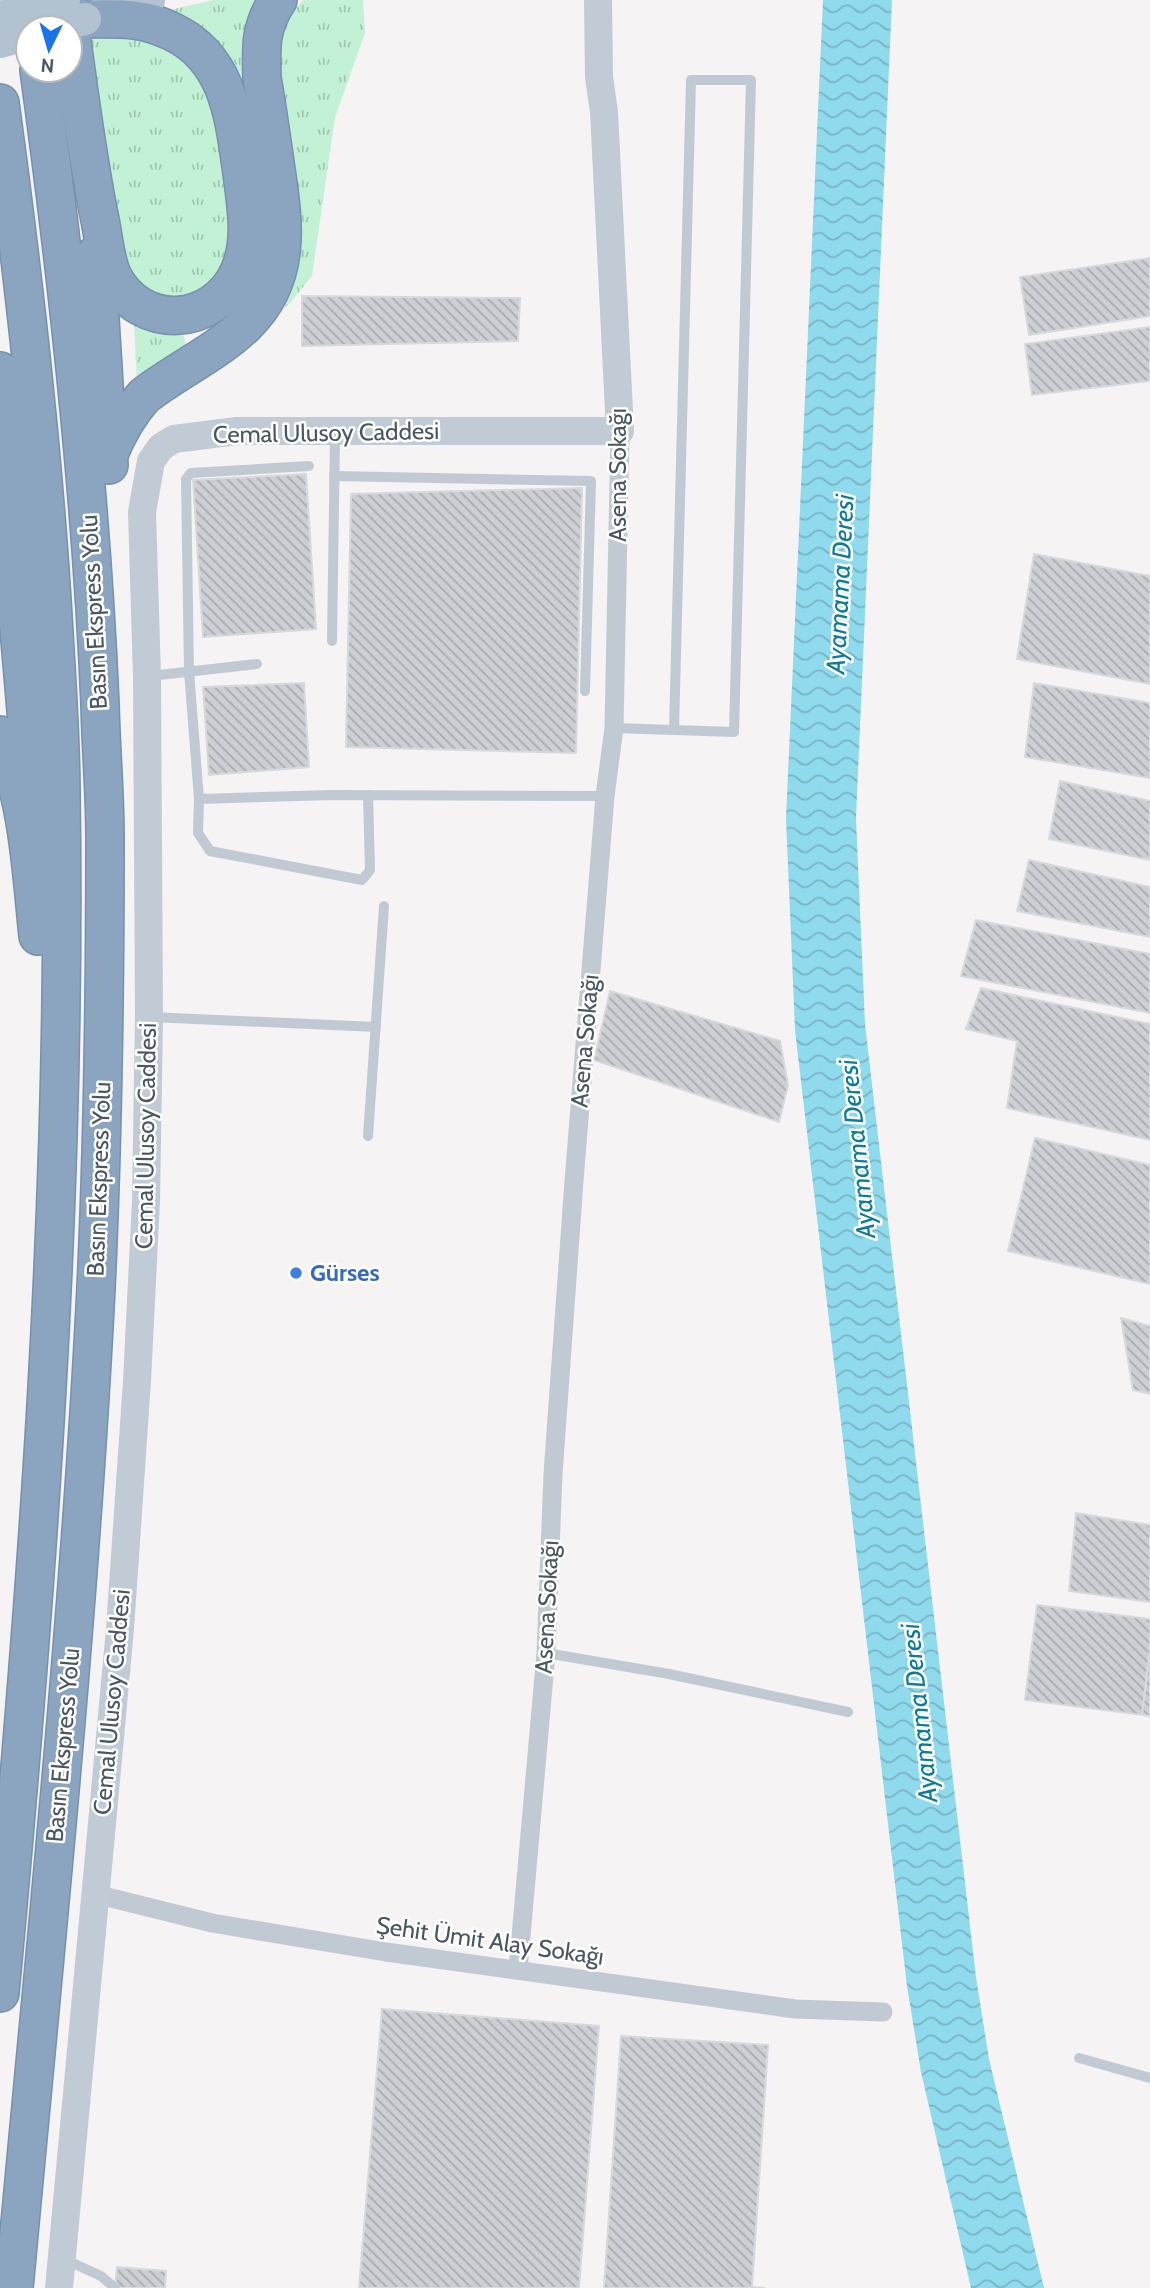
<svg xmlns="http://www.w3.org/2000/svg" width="1150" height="2288" viewBox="0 0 1150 2288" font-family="Cabin,sans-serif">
<defs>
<pattern id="grass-tufts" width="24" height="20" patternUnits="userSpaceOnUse" patternTransform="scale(1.75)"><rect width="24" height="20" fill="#c3f1d5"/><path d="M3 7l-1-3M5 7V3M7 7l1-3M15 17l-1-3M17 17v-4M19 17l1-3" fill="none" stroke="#a0c6b0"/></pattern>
<pattern id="water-waves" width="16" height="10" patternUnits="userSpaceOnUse" patternTransform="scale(1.75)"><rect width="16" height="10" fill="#90daee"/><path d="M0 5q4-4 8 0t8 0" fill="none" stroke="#78b4c4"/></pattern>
<pattern id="building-back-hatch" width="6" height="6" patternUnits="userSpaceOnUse" patternTransform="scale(1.75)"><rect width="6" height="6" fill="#cdcfd5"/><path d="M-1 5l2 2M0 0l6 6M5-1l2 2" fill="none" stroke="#a8abb0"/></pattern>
</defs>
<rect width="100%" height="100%" fill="#f5f3f3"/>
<!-- grass -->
<g fill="url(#grass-tufts)">
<polygon points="213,0 258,0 255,121 153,14"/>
<polygon points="303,0 363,0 365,33 335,117 312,276 289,304 256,330 274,31"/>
<path d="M 117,31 C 129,33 147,34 158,39 C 168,44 190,60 197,68 C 210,82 219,140 222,160 C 227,203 248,296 179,296 C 155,296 139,284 127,265 L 83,37 Z"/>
<polygon points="134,321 182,329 187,349 137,384"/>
</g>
<!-- water -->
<polygon fill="url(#water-waves)" points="823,0 892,0 856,818 865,1024 976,1977 989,2059 1044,2288 971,2288 921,2072 907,1986 795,1030 786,818"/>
<!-- building -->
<g fill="url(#building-back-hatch)" stroke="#d7d9de" stroke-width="2">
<polygon points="1150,258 1150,316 1029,335 1020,277"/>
<polygon points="302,296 520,298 518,341 302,346"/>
<polygon points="1150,327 1150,381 1032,395 1025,344"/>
<polygon points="306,474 316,629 203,637 193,480"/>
<polygon points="582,488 576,753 346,747 351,494"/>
<polygon points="1034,554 1150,576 1150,684 1017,659"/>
<polygon points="304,683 309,767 209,775 203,687"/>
<polygon points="1034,683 1150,703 1150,778 1025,757"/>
<polygon points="1060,781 1150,801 1150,860 1049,839"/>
<polygon points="1029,860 1150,887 1150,937 1017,911"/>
<polygon points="976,920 1150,954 1150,1013 961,976"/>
<polygon points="981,988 1150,1024 1150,1140 1007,1108 1017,1041 966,1029"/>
<polygon points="610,991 780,1041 788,1085 779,1122 594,1060"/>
<polygon points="1035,1138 1150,1165 1150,1284 1008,1251"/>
<polygon points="1121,1318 1150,1326 1150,1394 1133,1390"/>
<polygon points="1076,1513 1150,1525 1150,1602 1069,1591"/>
<polygon points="1037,1605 1150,1619 1150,1650 1142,1715 1025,1700"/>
<polygon points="1150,1650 1150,1716 1142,1715"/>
<polygon points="382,2009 599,2026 579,2288 359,2288"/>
<polygon points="621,2036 768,2045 752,2287 765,2288 604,2288"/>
<polygon points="117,2267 166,2271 165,2288 115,2288"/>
</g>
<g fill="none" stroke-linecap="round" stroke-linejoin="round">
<defs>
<g id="highway">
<path d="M 66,0 C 77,73 85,148 100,220 C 104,239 105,260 113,277 C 141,331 214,327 239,272 C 253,241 246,205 242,173 C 234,118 229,59 173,32 C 160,26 148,21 133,20 C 118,18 101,19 85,19"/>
<path d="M 0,103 C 24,279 44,456 54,633 C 57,687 61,741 61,795 C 67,1195 37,1595 0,1993"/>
<polyline points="96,254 109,465"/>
<polyline points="0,371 17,605 39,862"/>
<path d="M 109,454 C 118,432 128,414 144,396 C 176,371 216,353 245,325 C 293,278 284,223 275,163 C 271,135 267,106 262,78 C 261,46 260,27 278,0"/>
<path d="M 0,735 C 28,798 31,868 38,936"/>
<path d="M 14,2288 C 44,1961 78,1635 95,1308 C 103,1151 105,994 105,838 C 105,793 101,749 100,704 C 91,491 68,281 39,70"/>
</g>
</defs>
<!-- highway casing -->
<use href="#highway" stroke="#7690ad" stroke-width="40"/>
<!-- lane -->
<g stroke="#c1cad2" stroke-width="10">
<polyline points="309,466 191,473 186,479 189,671 199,799 198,833 210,851 362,880 370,870 368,795"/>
<polyline points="334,476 591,481 585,691"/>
<polyline points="332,641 335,435"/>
<polyline points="150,676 257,664"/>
<polyline points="614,728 734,732 751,80 691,80 674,730"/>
<polyline points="199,799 332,795 605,796"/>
<polyline points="150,1017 376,1027"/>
<polyline points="368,1136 384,906"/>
<polyline points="546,1653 669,1674 848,1712"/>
<polyline points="1079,2058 1150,2078"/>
<polyline points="64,2259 101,2276 115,2288"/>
</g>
<!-- street -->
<g stroke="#c1cad2" stroke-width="19">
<polyline points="95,1894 212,1923 386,1952 795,2009 883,2012"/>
<polyline points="518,1970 546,1653 553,1474 574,1181 605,796 614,728 620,431"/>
</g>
<!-- secondary -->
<polyline stroke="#c1cbd6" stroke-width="28" points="59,2288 120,1629 137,1381 146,1201 149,1017 147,677 142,512 151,461 161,447 174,439 237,431 620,431 604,112 599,77 598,0"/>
<!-- primary -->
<g stroke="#b3c2d1" stroke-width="32">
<polyline points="100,14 149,0"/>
<polyline points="0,42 28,34"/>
</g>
<!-- highway -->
<use href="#highway" stroke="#8ba5c1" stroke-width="37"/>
<!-- primary-bridge -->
<g stroke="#b3c2d1" stroke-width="32">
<polyline points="0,17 64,0"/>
<polyline points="51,28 85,19"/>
</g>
</g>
<!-- markers -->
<circle fill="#3f7fe0" stroke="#fff" stroke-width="2.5" cx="296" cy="1273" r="7"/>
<g text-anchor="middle" stroke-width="5" stroke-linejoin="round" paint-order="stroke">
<!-- street labels -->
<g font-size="24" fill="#4a5661" stroke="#fff">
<text transform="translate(326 433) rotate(-1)" y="8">Cemal Ulusoy Caddesi</text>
<text transform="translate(618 475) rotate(-90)" y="8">Asena Sokağı</text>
<text transform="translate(94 612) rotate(-93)" y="8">Basın Ekspress Yolu</text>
<text transform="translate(585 1041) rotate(-85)" y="8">Asena Sokağı</text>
<text transform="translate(146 1136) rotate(-89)" y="8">Cemal Ulusoy Caddesi</text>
<text transform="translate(99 1179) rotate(-88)" y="8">Basın Ekspress Yolu</text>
<text transform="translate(547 1607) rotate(-87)" y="8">Asena Sokağı</text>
<text transform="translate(112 1702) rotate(-85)" y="8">Cemal Ulusoy Caddesi</text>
<text transform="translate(63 1745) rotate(-85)" y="8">Basın Ekspress Yolu</text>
<text transform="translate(490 1941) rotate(8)" y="8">Şehit Ümit Alay Sokağı</text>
</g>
<!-- shop labels -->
<g font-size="24" font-weight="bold" fill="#366cbe" stroke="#fff" text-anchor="start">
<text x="310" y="1281">Gürses</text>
</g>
<!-- water labels -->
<g font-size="26" font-style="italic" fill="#0c7c9b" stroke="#fff">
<text transform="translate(840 584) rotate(-87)" y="9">Ayamama Deresi</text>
<text transform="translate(857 1149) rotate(-96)" y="9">Ayamama Deresi</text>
<text transform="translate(919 1713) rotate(-96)" y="9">Ayamama Deresi</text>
</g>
</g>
<!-- north arrow -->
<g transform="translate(49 49) rotate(185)"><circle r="33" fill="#ffffff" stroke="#b7bbc0" stroke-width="2"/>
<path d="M0-5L12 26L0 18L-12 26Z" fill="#1a73e8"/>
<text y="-10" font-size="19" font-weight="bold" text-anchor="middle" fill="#4a5661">N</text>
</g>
</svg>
